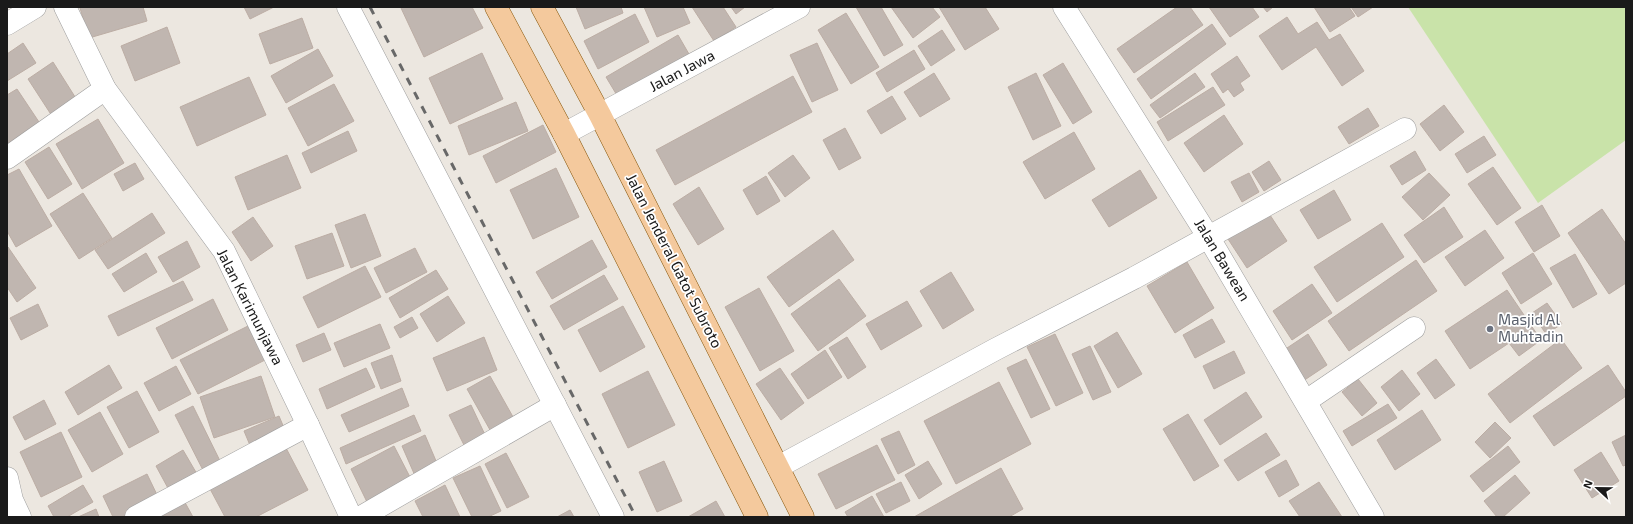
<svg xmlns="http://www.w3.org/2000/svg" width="1633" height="524" viewBox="0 0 1633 524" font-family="'Exo 2',sans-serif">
<rect width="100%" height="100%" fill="#ece7e0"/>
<!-- grass -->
<polygon fill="#c9e3a9" points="1408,7 1626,7 1626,140 1538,203"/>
<!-- building -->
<g fill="#c0b6b0" stroke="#bcada4">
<polygon points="82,7 143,7 147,21 89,38 80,8"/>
<polygon points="244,7 274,7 250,19"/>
<polygon points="404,7 472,7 483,28 424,57 401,8"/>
<polygon points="576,7 621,7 623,13 585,29"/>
<polygon points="644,7 683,7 690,23 657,37"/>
<polygon points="692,7 723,7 736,27 714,41"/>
<polygon points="731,7 745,7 736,14"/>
<polygon points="856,7 881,7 903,45 884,56"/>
<polygon points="891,7 932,7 940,17 913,38"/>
<polygon points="939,7 985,7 999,29 965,50"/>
<polygon points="1177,7 1190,7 1203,25 1134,73 1117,49"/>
<polygon points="1209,7 1252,7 1259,17 1230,37"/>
<polygon points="1263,7 1273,7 1267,12"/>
<polygon points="1314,7 1349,7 1355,16 1330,32"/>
<polygon points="1351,7 1373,7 1358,17"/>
<polygon points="846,13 879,67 851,84 818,30"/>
<polygon points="635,14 649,42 598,69 584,41"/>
<polygon points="1287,17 1298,34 1317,22 1329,40 1340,34 1364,71 1342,86 1316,47 1282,70 1259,36"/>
<polygon points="302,18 313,48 270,64 259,34"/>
<polygon points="1212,24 1226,44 1151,99 1137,79"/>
<polygon points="167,27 180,63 135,81 121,46"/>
<polygon points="942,30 955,50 931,66 918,46"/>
<polygon points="678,35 693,61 621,102 606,77"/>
<polygon points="23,43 36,63 7,81 7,54"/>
<polygon points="817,43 838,90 812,102 790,55"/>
<polygon points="318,49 333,76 286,103 271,76"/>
<polygon points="914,50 925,69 887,92 876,73"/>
<polygon points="482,53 503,99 450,124 429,78"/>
<polygon points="1237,56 1250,76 1240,83 1244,90 1234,97 1228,89 1223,93 1211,74"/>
<polygon points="53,62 77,100 52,116 28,79"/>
<polygon points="1063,63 1092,112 1073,124 1043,75"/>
<polygon points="934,73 950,99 920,117 904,92"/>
<polygon points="1036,73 1061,126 1033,140 1008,87"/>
<polygon points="1195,73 1205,87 1160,118 1150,105"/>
<polygon points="793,76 812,112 675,185 656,150"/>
<polygon points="249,77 266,115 197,146 180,107"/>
<polygon points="334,84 354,121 308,146 288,108"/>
<polygon points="1213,87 1225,105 1168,141 1157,122"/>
<polygon points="17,89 39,122 7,144 7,95"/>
<polygon points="892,96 906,119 881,134 867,111"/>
<polygon points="516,102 528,131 469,155 458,126"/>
<polygon points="1444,105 1464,132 1440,151 1420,124"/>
<polygon points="1368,108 1379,126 1349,144 1338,127"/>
<polygon points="1224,115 1243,144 1204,172 1184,143"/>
<polygon points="98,119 124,163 82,189 56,144"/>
<polygon points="543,125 556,152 496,183 483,156"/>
<polygon points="845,128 861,158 839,170 823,140"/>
<polygon points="348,131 357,151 311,173 302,153"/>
<polygon points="1074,132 1095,169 1045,199 1023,162"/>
<polygon points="1484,136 1496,155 1467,173 1455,154"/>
<polygon points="49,147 72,184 48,199 25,162"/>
<polygon points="1415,151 1426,170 1402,185 1390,166"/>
<polygon points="287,155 301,188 248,210 235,177"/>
<polygon points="793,155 810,178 785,197 768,173"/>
<polygon points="1269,161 1281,180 1264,191 1252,172"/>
<polygon points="135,163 144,179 123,191 114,174"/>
<polygon points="1493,167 1521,208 1497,225 1468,184"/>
<polygon points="556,168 579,217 533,239 510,190"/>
<polygon points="19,169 52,226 16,247 7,231 7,175"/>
<polygon points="1140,170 1157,198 1109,227 1092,200"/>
<polygon points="1249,173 1259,192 1242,202 1231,182"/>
<polygon points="1429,173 1450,195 1423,220 1402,197"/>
<polygon points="766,176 780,201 757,215 743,190"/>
<polygon points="699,187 724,229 698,245 673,204"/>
<polygon points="1334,190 1351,220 1318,239 1300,210"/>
<polygon points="83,193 112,238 79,259 50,214"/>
<polygon points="1542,205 1560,236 1534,252 1515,222"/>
<polygon points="1444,207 1463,237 1424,263 1404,235"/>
<polygon points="1602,209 1626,244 1626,283 1609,294 1568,233"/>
<polygon points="1268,212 1287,241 1247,268 1228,239"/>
<polygon points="152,213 165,233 108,269 95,250"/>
<polygon points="365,214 381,256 351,268 335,225"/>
<polygon points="253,217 273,246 251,261 232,232"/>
<polygon points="1382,223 1404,257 1337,302 1314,267"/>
<polygon points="833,230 854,260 789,307 767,277"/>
<polygon points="1485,230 1504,258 1465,286 1445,257"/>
<polygon points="332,233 344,266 307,279 295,246"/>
<polygon points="592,240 607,267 552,299 536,272"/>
<polygon points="187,241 200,267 173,282 158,257"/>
<polygon points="8,247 36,288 17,302 7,287"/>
<polygon points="415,248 427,272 386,293 374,268"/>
<polygon points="146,253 157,272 124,292 112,274"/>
<polygon points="1533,253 1552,284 1521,304 1502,273"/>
<polygon points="1575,254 1597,294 1573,308 1550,268"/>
<polygon points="1416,260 1437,291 1349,351 1328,321"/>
<polygon points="1187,262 1214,308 1175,333 1147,286"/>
<polygon points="365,266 381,297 318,328 303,297"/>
<polygon points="436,270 448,289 400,318 389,298"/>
<polygon points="951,272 974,310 943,329 920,291"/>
<polygon points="604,275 618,299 564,330 550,306"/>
<polygon points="839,279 866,316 818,351 791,314"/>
<polygon points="183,281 193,300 118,336 108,316"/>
<polygon points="1312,284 1332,313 1292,340 1273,311"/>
<polygon points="759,288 794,351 760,371 725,307"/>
<polygon points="1507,290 1541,340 1519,356 1509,343 1470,369 1445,331"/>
<polygon points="448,296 465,323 437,342 420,314"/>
<polygon points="213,299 228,330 172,359 156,328"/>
<polygon points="907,301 922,326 881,350 866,324"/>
<polygon points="1547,303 1562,324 1546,334 1532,313"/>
<polygon points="38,304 48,326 21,340 10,318"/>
<polygon points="623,306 645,347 600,372 578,330"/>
<polygon points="412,317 418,328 400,338 394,327"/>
<polygon points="1212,319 1225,342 1195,358 1183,335"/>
<polygon points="380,324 390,348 344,367 334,343"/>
<polygon points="250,325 267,359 198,394 180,360"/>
<polygon points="1117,332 1142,374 1118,388 1094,346"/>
<polygon points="324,333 331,350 303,362 296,345"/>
<polygon points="1055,334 1083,393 1056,406 1027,347"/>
<polygon points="1308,334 1327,365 1300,383 1281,352"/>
<polygon points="484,337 497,370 447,391 433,358"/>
<polygon points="847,337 866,367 848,379 829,348"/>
<polygon points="1561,339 1582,368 1510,423 1488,394"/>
<polygon points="1090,346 1111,392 1093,400 1072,354"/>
<polygon points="825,350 842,377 808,399 791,374"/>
<polygon points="1234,351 1245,373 1214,389 1203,366"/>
<polygon points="392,355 401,381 381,389 371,363"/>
<polygon points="1026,359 1050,409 1031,418 1007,368"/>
<polygon points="1436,359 1455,385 1435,399 1417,373"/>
<polygon points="109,365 122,388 78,415 65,392"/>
<polygon points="1608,365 1626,392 1626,396 1554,446 1533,416"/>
<polygon points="176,366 191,394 159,411 144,383"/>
<polygon points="366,368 375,387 327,409 319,389"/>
<polygon points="780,368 804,403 781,420 756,384"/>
<polygon points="1402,370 1420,394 1399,411 1381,387"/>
<polygon points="648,371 675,425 628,448 602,394"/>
<polygon points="261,376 275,417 214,438 200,397"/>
<polygon points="490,376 517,424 494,437 467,389"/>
<polygon points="1358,379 1377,403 1362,416 1342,392"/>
<polygon points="999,382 1031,444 956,484 924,421"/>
<polygon points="402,388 409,406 349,432 341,415"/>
<polygon points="137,391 159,432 129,448 107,407"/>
<polygon points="1246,392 1262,417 1220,445 1204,420"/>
<polygon points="44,400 56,424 25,440 13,417"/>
<polygon points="1388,404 1397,418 1352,446 1343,431"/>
<polygon points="471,405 487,439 466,449 449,415"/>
<polygon points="193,406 224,469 207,478 175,415"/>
<polygon points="1422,410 1441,440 1395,470 1377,440"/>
<polygon points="100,412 123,454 92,472 68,430"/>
<polygon points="1188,414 1219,466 1194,481 1163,429"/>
<polygon points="414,415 421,431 346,464 340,448"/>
<polygon points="279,416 287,435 252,450 244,431"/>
<polygon points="1495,422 1511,438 1490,458 1475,442"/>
<polygon points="899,431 915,465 898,474 881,439"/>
<polygon points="61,432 82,477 41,497 20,452"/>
<polygon points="1266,433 1280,455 1238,481 1224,460"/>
<polygon points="425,435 439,468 416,478 402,446"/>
<polygon points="1626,435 1626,465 1623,466 1612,442"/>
<polygon points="877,445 895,480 836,509 818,474"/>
<polygon points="394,446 411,479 367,502 351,469"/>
<polygon points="1508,446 1520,462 1483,492 1470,476"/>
<polygon points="286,448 308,490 256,517 225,517 209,487"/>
<polygon points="183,450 197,474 169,490 156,466"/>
<polygon points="1601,452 1619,481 1592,498 1574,470"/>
<polygon points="506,453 529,497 507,508 485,464"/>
<polygon points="1286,460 1299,485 1279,497 1265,472"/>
<polygon points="664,461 682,501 657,512 639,472"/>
<polygon points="928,461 942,484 919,499 905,475"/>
<polygon points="480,466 501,511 488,517 472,517 453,478"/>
<polygon points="1001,468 1023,509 1009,517 914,517"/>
<polygon points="147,474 160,501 126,517 113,517 103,496"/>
<polygon points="1515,475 1530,493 1503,517 1497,517 1484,501"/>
<polygon points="901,482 910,501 886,513 876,494"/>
<polygon points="1319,482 1342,517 1300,517 1289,501"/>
<polygon points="83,485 93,502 67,517 54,517 48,506"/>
<polygon points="445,485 460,517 423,517 415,501"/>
<polygon points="872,496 884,517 848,517 845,512"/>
<polygon points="182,497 193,517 160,517 157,511"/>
<polygon points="716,501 725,517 688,517"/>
<polygon points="96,509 99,517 78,517"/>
<polygon points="570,510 574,517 557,517"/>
</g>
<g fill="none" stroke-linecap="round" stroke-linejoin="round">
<defs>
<g id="minor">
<polyline points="65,7 105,89 224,251 308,425 351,517"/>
<polyline points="348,7 613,517"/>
<polyline points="1064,7 1209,238 1373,517"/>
<polyline points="7,24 35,7"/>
<polyline points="564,134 799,7"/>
<polyline points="7,158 105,89"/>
<polyline points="1306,401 1414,328"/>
<polyline points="778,467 996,349 1134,278 1405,129"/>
<polyline points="7,478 12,500 20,517"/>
<polyline points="136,517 308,425"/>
<polyline points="361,517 555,405"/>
</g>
<g id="major">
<polyline points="496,7 564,134 757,517"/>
<polyline points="542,7 600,115 803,517"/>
</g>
</defs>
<!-- minor casing -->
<use href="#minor" stroke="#9e9e9e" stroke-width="23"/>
<!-- major casing -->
<use href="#major" stroke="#87560a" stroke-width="23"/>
<!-- minor -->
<use href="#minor" stroke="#fff" stroke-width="22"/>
<!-- major -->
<use href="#major" stroke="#f4c99d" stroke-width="22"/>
<!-- rail -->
<polyline stroke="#686868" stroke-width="3" stroke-dasharray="8 8" stroke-linecap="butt" points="370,7 636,517"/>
</g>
<!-- markers -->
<circle fill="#6b7280" stroke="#fff" stroke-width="1.5" cx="1490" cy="329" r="4"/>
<g text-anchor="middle" stroke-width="3.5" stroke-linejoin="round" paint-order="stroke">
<!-- street labels -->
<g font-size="15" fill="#1a1a1a" stroke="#fff">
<text transform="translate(682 71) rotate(-28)" y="5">Jalan Jawa</text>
<text transform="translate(1222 260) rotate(59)" y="5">Jalan Bawean</text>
<text transform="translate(674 261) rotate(63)" y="5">Jalan Jenderal Gatot Subroto</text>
<text transform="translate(250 307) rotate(63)" y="5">Jalan Karimunjawa</text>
</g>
<!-- worship labels -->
<g font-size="15" fill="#5b616d" stroke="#fff" text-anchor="start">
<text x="1498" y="325">Masjid Al<tspan x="1498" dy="17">Muhtadin</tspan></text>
</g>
</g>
<!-- border -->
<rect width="1633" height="524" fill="none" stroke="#1a1a1a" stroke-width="16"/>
<!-- north arrow -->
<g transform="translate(1597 488) rotate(292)" stroke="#ffffff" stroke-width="3" paint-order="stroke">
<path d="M0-3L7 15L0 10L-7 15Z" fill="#1a1a1a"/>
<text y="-6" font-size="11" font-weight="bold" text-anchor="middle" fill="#1a1a1a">N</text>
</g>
</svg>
